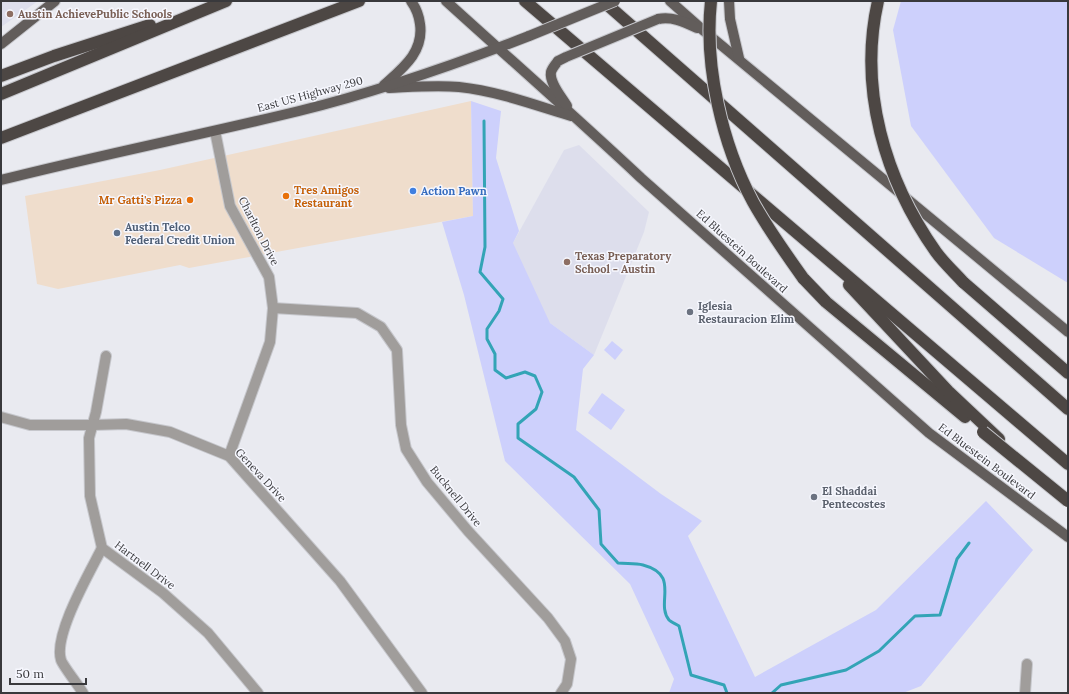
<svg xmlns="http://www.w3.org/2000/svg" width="1069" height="694" viewBox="0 0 1069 694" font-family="Lora,serif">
<rect width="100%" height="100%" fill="#e9eaf0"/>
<!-- commercial -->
<polygon fill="#efddcc" points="471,101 473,216 189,268 180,265 58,289 37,284 25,196 160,170"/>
<!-- built -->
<g fill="#dddeec">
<polygon points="1,1 38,1 1,27"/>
<polygon points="579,145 649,212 644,232 594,355 492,281 564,150"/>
</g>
<!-- green -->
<g fill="#cdd0fc">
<polygon points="901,1 1068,1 1068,283 994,238 911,126 893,30"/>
<polygon points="471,101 501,111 496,158 519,231 513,243 550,323 594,355 583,369 576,430 661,494 702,521 688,536 755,677 876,610 986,501 1033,550 921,686 903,693 669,693 674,679 630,584 505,461 464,295 442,222 473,216"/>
<polygon points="612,341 623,350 615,360 604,350"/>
<polygon points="602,393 625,410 611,430 588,413"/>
</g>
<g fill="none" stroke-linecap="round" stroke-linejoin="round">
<!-- stream -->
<g stroke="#33a4b6" stroke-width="3">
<path d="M 484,121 L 485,247 L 480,272 L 503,299 L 499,311 L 487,329 L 487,339 L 495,354 L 495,370 L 506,378 L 525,372 L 535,376 L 542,392 L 536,409 L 518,424 L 518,438 L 574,477 L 599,510 L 601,544 L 618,563 C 626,564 635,563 643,565 C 681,575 655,603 669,620 C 671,622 676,624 679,626 L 691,675 L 724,685 L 727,693"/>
<polyline points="772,693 781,685 846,670 879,651 915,616 940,615 957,559 969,543"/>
</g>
<defs>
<g id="minor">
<polyline points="215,131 230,206 269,277 273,308 270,342 229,456"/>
<polyline points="273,308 357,313 381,327 397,350 401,425 406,449 427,482 468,531 548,618 565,641 571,659 567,684 561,693"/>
<polyline points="106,356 96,412 89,438 90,496 102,548 163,593 208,633 258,693"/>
<polyline points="1,417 30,425 93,425 126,424 170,432 229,456 340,581 422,693"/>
<path d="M 83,693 C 79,686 63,666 61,660 C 53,635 90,572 102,548"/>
<polyline points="1025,693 1027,664"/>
</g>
<g id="major">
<path d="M 446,1 C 511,60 577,118 641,178 L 929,433 L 1068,537"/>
<polyline points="670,1 704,31 1068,332"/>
<polyline points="729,1 730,19 739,58"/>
<path d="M 658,19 C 672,16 684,22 697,28"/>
<polyline points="1,44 55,1"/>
<path d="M 558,61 C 555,65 552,68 551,72 C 549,83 562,97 567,106"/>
<path d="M 384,85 C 403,68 424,52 420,24 C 419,15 416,8 411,1"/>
<path d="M 389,88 C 412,87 436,85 459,87 C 497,91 535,105 571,116"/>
<path d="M 1,180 C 100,155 200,135 299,111 C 377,92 454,65 529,36"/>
</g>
<g id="highway">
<polyline points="525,1 1068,464"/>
<polyline points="603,1 1068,409"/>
<polyline points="1,76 54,56 150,25"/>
<polyline points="1,94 226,1"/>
<polyline points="1,138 359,1"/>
<polyline points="803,278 826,302 965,417"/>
<polyline points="963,282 1068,373"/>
<polyline points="849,285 948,391 999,439"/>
</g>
</defs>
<!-- minor casing -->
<use href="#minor" stroke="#c6c7cc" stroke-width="12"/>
<!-- major casing -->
<use href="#major" stroke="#c6c7cc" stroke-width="12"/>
<!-- highway casing -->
<use href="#highway" stroke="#c6c7cc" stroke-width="14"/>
<!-- minor -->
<use href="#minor" stroke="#a09d9b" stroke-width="10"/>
<!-- major -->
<use href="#major" stroke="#625d5b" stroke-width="10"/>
<!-- highway -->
<use href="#highway" stroke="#4d4744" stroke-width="12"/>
<defs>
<g id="major-bridge">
<polyline points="529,36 615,1"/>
<polyline points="558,61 566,57 658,19"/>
</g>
<g id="highway-bridge">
<path d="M 711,1 C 704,66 722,144 753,202 C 768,229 786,254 803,278"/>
<path d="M 878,1 C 858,89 885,180 936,252 C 944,263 954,272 963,282"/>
<polyline points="983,432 1068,501"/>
</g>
</defs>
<!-- major-bridge casing -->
<use href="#major-bridge" stroke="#c6c7cc" stroke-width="12" stroke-linecap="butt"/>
<!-- highway-bridge casing -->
<use href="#highway-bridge" stroke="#c6c7cc" stroke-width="14" stroke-linecap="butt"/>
<!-- major-bridge -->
<use href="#major-bridge" stroke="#625d5b" stroke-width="10"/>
<!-- highway-bridge -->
<use href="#highway-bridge" stroke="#4d4744" stroke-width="12"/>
</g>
<!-- markers -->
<g fill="#8d6e63" stroke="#f6f7fe" stroke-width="1.5">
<circle cx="10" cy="14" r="4"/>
<circle cx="567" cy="262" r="4"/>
</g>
<circle fill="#3f7fe0" stroke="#f6f7fe" stroke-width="1.5" cx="413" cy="191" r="4"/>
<g fill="#e8710a" stroke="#f6f7fe" stroke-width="1.5">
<circle cx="286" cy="196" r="4"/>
<circle cx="190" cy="200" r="4"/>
</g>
<circle fill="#5c6f8a" stroke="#f6f7fe" stroke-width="1.5" cx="117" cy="233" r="4"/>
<g fill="#6b7280" stroke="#f6f7fe" stroke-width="1.5">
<circle cx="690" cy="312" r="4"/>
<circle cx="814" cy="497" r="4"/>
</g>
<g text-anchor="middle" stroke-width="3" stroke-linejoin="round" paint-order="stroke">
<!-- education labels -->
<g font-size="11" font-weight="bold" fill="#785e54" stroke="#f6f7fe" text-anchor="start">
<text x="18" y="18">Austin AchievePublic Schools</text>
<text x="575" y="260">Texas Preparatory<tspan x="575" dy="13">School - Austin</tspan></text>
</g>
<!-- street labels -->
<g font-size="11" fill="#39393c" stroke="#f6f7fe">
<text transform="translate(310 94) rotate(-15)" y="4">East US Highway 290</text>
<text transform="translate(259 231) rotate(63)" y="4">Charlton Drive</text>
<text transform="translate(742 251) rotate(42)" y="4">Ed Bluestein Boulevard</text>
<text transform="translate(987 461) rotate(37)" y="4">Ed Bluestein Boulevard</text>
<text transform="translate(261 475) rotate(47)" y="4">Geneva Drive</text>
<text transform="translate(456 496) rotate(51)" y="4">Bucknell Drive</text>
<text transform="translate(145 565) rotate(37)" y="4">Hartnell Drive</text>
</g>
<!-- food labels -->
<g font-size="11" font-weight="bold" fill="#c56008" stroke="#f6f7fe" text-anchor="start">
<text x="294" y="194">Tres Amigos<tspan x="294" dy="13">Restaurant</tspan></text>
<text x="182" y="204" text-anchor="end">Mr Gatti's Pizza</text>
</g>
<!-- shop labels -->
<g font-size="11" font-weight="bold" fill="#366cbe" stroke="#f6f7fe" text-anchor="start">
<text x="421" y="195">Action Pawn</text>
</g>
<!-- service labels -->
<g font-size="11" font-weight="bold" fill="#4e5e75" stroke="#f6f7fe" text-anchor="start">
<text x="125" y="231">Austin Telco<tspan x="125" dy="13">Federal Credit Union</tspan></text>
</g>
<!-- worship labels -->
<g font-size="11" font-weight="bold" fill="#5b616d" stroke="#f6f7fe" text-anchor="start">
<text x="698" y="310">Iglesia<tspan x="698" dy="13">Restauracion Elim</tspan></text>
<text x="822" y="495">El Shaddai<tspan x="822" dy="13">Pentecostes</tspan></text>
</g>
</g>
<!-- border -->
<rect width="1069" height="694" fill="none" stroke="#39393c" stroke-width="4"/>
<!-- scale -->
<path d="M10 678v6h76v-6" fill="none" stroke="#39393c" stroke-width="2"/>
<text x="16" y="678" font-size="12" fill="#39393c" stroke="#f6f7fe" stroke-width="3" paint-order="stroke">50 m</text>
</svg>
